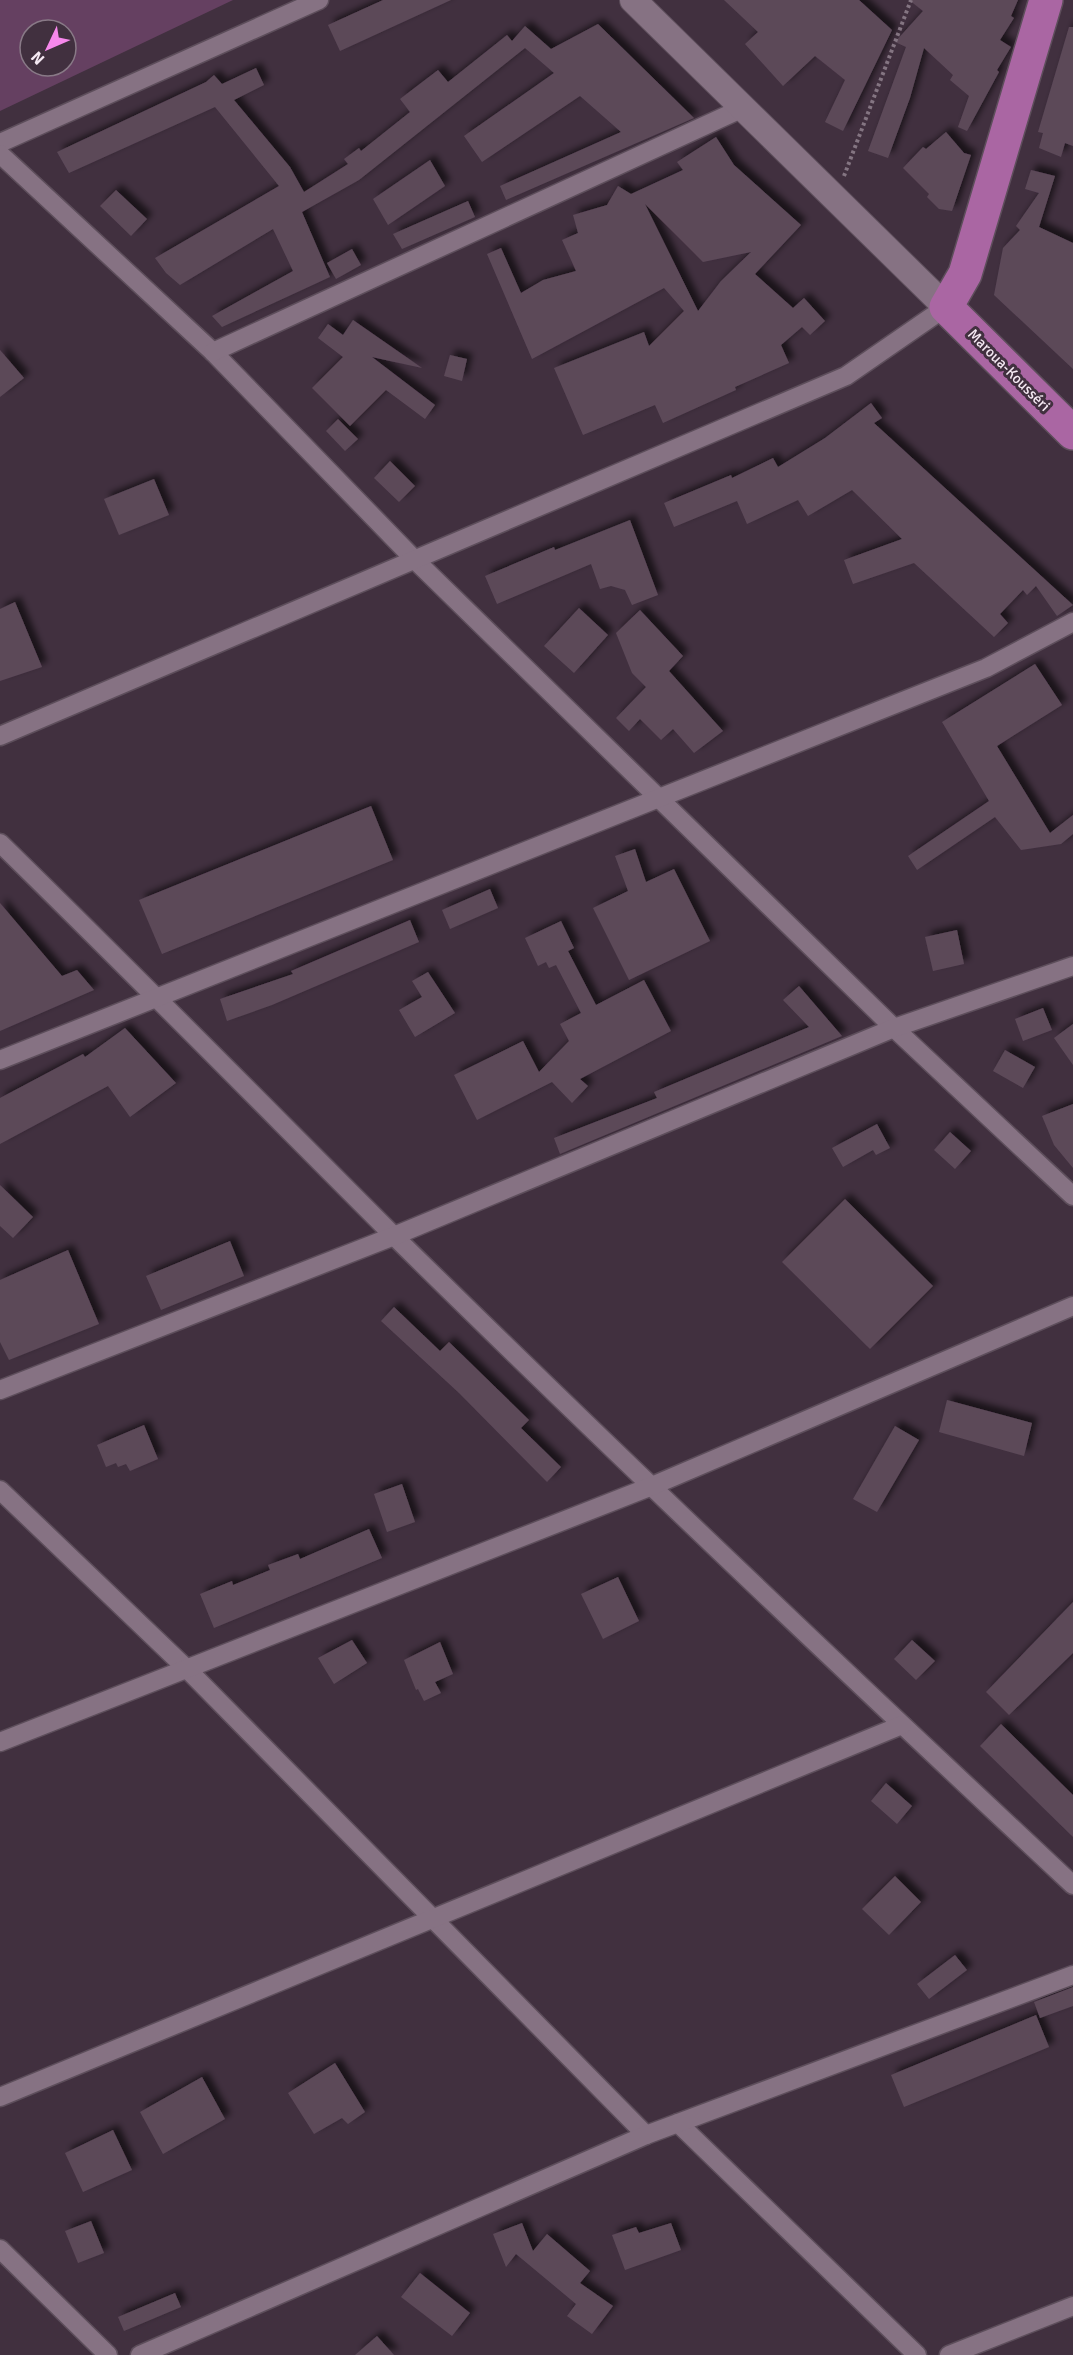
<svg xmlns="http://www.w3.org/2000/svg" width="1073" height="2355" viewBox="0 0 1073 2355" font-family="Signika,sans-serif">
<defs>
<filter id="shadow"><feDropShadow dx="5.5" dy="-5.5" stdDeviation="3" flood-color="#0009"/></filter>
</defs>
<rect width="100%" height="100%" fill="#41303f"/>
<!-- green -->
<path fill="#654061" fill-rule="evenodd" d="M 0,0 L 233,0 L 0,111 ZM 30,30 L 66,30 L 66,66 L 30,66 Z"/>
<!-- building -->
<g fill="#5c4959" fill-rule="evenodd" filter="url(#shadow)">
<polygon points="383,0 451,0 340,51 328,25"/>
<polygon points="724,0 859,0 892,30 843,131 825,122 845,80 815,56 783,86 745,44 758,32"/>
<polygon points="909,0 1018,0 1011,16 1014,18 1000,40 1011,47 997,70 999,72 967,131 958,127 969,96 950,80 953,75 924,48 910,98 888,158 868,151 906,47 895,42 923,11"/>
<polygon points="598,24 694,118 506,200 500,186 621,132 580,96 482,162 464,136 554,73 525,48 359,180 302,212 330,277 222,327 212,316 293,271 273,229 180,285 166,273 155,258 279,186 215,107 69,173 57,152 206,82 214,75 222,84 256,68 264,85 234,100 290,167 304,192 348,164 344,159 359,148 361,151 410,112 400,99 438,70 448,82 507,35 512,41 525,26 551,49"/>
<polygon points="1069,27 1073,27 1073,146 1065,143 1061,157 1039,148 1043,133 1038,132"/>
<polygon points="946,132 964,153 971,155 952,211 939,209 927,197 929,194 903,168 923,147 926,149"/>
<path d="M 716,137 L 734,165 L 801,225 L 755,274 L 793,308 L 804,298 L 825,321 L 810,335 L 802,327 L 781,345 L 789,363 L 735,387 L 736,390 L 663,423 L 655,405 L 583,435 L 554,368 L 644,332 L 649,346 L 684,311 L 664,288 L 532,359 L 487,254 L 501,248 L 521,293 L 543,280 L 576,271 L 562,240 L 578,233 L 573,215 L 607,205 L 618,186 L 631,194 L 683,170 L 677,162 ZM 645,204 L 703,262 L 751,252 L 721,281 L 698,311 Z"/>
<polygon points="430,160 445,186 388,225 373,199"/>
<polygon points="1031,170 1055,176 1039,227 1073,243 1073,369 994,295 1003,248 1020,230 1016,226 1039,193 1025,189"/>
<polygon points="116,190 147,219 131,236 100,206"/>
<polygon points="468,201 475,217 402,249 393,234"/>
<polygon points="352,249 361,265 336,279 327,263"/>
<polygon points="353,320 422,368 372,357 435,405 425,419 386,390 350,426 312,388 343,357 318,338 328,324 343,335"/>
<polygon points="0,350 24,378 0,397"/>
<polygon points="450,355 467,359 462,381 444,376"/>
<polygon points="871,403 882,418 874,423 1073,605 1057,616 1036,586 1027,595 1023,590 1000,614 1008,623 994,637 914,563 853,584 844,560 902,539 852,490 808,516 798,500 747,524 737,501 674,527 664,503 731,475 732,478 773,458 778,467 825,438"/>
<polygon points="338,419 358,439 345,451 326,431"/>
<polygon points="390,461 415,486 399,502 374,478"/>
<polygon points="154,479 169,515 119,535 104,499"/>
<polygon points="630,520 658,595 632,605 625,590 611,586 600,589 591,564 497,604 485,576 554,547 555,550"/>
<polygon points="15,602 42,667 0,681 0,609"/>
<polygon points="579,608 608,635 574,673 544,646"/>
<polygon points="640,610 683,656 669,671 723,731 694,753 673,729 661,740 640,719 629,731 616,718 646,687 632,673 616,633"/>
<polygon points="1035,664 1062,705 997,746 1050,833 1073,815 1073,834 1061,844 1021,850 995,817 917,870 908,856 989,801 942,722"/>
<polygon points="371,806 393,860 162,954 139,900"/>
<polygon points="635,849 646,882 674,869 710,941 629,980 593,908 628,891 615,856"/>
<polygon points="490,889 498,908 450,929 442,910"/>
<polygon points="0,903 62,976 77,970 94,990 0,1031"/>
<polygon points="410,920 419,942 272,1005 227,1021 220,999 293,974 291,971"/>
<polygon points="561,921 574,948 568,951 596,1005 644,980 671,1031 580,1079 588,1086 572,1103 552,1082 477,1120 454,1075 523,1041 539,1072 569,1041 560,1024 581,1013 556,965 549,968 546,962 538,966 525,938"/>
<polygon points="957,930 964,964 933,971 925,937"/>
<polygon points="428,972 455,1013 415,1037 399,1010 422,997 412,981"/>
<polygon points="799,986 842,1036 560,1154 554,1138 657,1098 654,1092 809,1027 783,1000"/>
<polygon points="1043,1008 1052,1030 1023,1041 1015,1019"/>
<polygon points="1073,1024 1073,1065 1054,1038"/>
<polygon points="125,1028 176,1083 130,1117 108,1086 0,1144 0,1098 83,1054 85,1057"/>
<polygon points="1005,1050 1035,1067 1023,1088 993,1071"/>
<polygon points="1073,1104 1073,1168 1054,1145 1042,1116"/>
<polygon points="877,1124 890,1148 876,1155 873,1150 843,1167 832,1148"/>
<polygon points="950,1132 971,1151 955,1169 934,1150"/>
<polygon points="0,1185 33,1217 13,1238 0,1226"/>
<polygon points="845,1199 933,1286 870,1349 782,1262"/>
<polygon points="230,1241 244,1276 161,1310 146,1276"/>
<polygon points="68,1250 99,1324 9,1360 0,1342 0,1280"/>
<polygon points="394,1307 440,1351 449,1342 529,1420 521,1428 561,1467 547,1482 459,1393 381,1321"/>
<polygon points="947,1400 1032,1423 1024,1456 939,1432"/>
<polygon points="144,1425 158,1459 130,1471 126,1464 118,1467 116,1463 106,1467 97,1445"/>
<polygon points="895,1426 919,1440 877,1512 853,1499"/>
<polygon points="402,1484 415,1522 387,1532 374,1494"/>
<polygon points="369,1529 382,1558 214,1628 200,1594 232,1581 233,1585 270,1570 268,1565 298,1554 300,1559"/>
<polygon points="618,1577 639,1621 603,1639 581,1594"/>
<polygon points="1073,1602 1073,1653 1009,1715 986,1692"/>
<polygon points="352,1640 367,1663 334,1684 318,1658"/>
<polygon points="912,1640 935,1661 916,1680 894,1659"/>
<polygon points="440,1642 453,1674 435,1682 441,1693 424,1701 418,1689 416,1690 404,1660"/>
<polygon points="1001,1724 1073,1795 1073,1837 980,1746"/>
<polygon points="886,1783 912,1806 897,1824 871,1801"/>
<polygon points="895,1876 921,1902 889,1935 862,1909"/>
<polygon points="955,1955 967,1970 929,1999 917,1984"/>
<polygon points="1073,1987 1073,2006 1040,2018 1034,2002"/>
<polygon points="1036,2015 1049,2047 904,2107 891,2075"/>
<polygon points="335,2063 365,2112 348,2124 342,2118 314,2134 288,2093"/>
<polygon points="202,2077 225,2119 163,2154 140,2112"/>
<polygon points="113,2130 132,2170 83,2192 65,2153"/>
<polygon points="91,2221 104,2253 78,2263 65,2231"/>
<polygon points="522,2223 533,2251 547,2234 590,2271 580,2283 613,2306 592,2334 567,2316 576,2304 516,2254 506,2267 493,2234"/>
<polygon points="671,2223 681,2250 625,2270 612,2235 636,2227 639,2233"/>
<polygon points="420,2273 470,2313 452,2336 401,2297"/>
<polygon points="175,2293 181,2307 124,2331 118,2317"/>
<polygon points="377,2336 394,2355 355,2355"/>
</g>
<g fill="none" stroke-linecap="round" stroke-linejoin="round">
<defs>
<g id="street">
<polyline points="0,143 319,0"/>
<polyline points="0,154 213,352 414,559 894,1028 1073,1196"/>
<polyline points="213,352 743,108"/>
<polyline points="0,736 846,376 946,307"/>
<path d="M 0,843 C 133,973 263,1105 394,1236 C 617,1456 844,1671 1073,1885"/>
<polyline points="0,1060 986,668 1073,622"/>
<polyline points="0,1390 394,1236 894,1028 1073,966"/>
<polyline points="0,1490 188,1670 646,2135"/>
<polyline points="0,1742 652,1486 1073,1306"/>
<polyline points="0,2097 902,1725"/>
<polyline points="678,2123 917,2355"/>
<polyline points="0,2249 108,2355"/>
<polyline points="140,2355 646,2135 1073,1975"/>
<polyline points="949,2355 1073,2306"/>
</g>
<polyline id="secondary" points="633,0 946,307"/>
<polyline id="highway" points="1046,0 965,274 946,307 1073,433"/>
</defs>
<!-- street casing -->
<use href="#street" stroke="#5d4e5b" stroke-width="21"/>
<!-- secondary casing -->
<use href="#secondary" stroke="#5d4e5b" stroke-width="28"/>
<!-- highway casing -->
<use href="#highway" stroke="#5d4e5b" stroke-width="36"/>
<!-- path -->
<polyline stroke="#847582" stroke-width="4" stroke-dasharray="3 3" stroke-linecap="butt" points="844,176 911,0"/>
<!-- street -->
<use href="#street" stroke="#867283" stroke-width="18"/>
<!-- secondary -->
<use href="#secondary" stroke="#867283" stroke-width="26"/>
<!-- highway -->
<use href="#highway" stroke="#aa66a3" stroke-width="33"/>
</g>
<g text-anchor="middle" stroke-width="6" stroke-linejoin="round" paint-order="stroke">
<!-- street labels -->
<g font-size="15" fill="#f5e9f3" stroke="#41303f">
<text transform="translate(1009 370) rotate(45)" y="5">Maroua-Kousséri</text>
</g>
</g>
<!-- north arrow -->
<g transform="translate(48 48) rotate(226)"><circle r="28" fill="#41303f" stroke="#897a87" stroke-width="1.5"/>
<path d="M0-4.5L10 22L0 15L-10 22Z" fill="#f788ec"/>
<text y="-9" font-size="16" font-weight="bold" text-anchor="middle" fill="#f5e9f3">N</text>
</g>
</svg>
